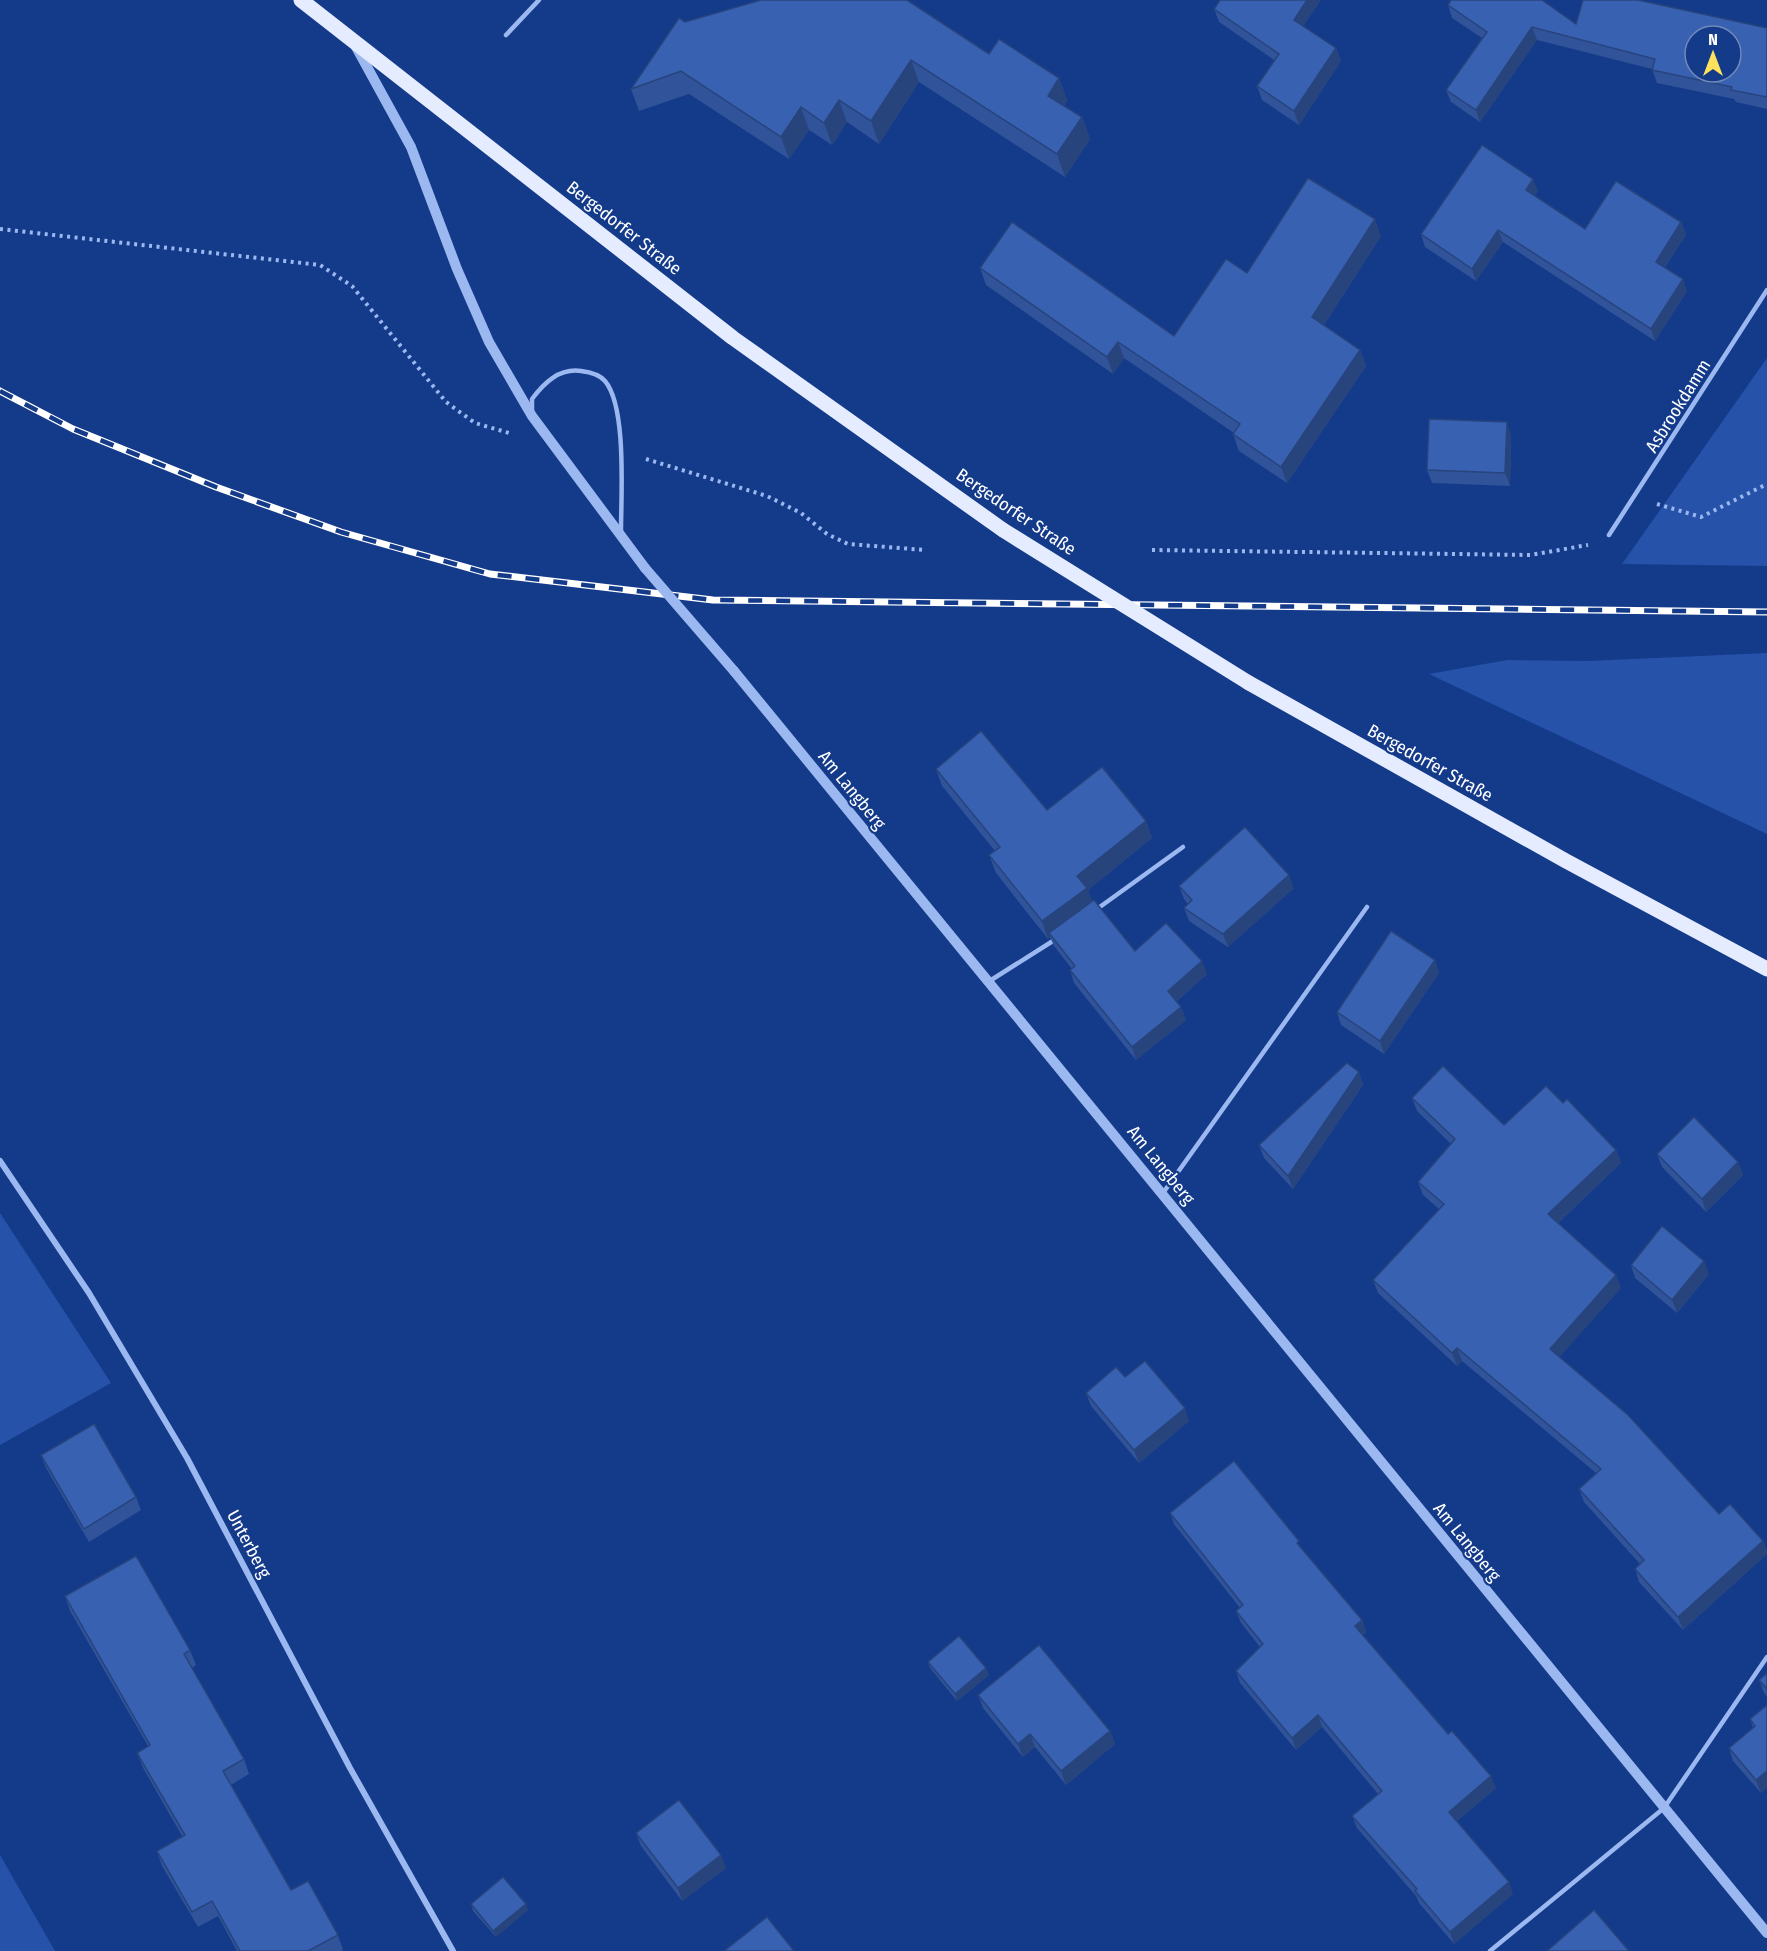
<svg xmlns="http://www.w3.org/2000/svg" width="1767" height="1951" viewBox="0 0 1767 1951" font-family="'Fira Sans Condensed',sans-serif">
<rect width="100%" height="100%" fill="#143a8a"/>
<!-- green -->
<g fill="#2652a9">
<polygon points="1767,358 1767,566 1622,564"/>
<polygon points="1767,653 1767,834 1429,674 1507,660 1588,661"/>
<polygon points="0,1213 111,1383 0,1445"/>
<polygon points="0,1855 55,1951 0,1951"/>
</g>
<g fill="none" stroke-linecap="round" stroke-linejoin="round">
<!-- path -->
<g stroke="#9cb8f0" stroke-width="4" stroke-dasharray="3 4.5" stroke-linecap="butt">
<polyline points="0,229 320,265 352,286 446,402 475,423 509,433"/>
<polyline points="646,459 767,496 801,513 827,534 848,544 925,550"/>
<polyline points="1657,504 1701,517 1767,484"/>
<polyline points="1152,550 1530,555 1588,545"/>
</g>
<!-- service -->
<g stroke="#9cb8f0" stroke-width="4.5">
<polyline points="506,35 539,0"/>
<path d="M 532,410 L 532,399 C 544,383 559,368 581,371 C 589,372 599,374 605,381 C 627,407 621,496 621,531"/>
<polyline points="1609,535 1767,290"/>
<polyline points="1097,909 1183,847"/>
<polyline points="988,982 1056,939"/>
<polyline points="1163,1193 1367,907"/>
<polyline points="1490,1951 1664,1808 1767,1657"/>
</g>
<!-- minor -->
<polyline stroke="#9cb8f0" stroke-width="6" points="0,1161 89,1293 187,1458 350,1768 453,1951"/>
<!-- tertiary -->
<g stroke="#9cb8f0" stroke-width="10">
<polyline points="355,45 411,147 457,269 489,342 532,416 645,568"/>
<polyline points="734,671 1767,1933"/>
</g>
<!-- primary -->
<g stroke="#e5ecff" stroke-width="15">
<polyline points="301,0 733,338 1003,530"/>
<polyline points="1249,683 1566,861 1767,969"/>
</g>
<defs>
<polyline id="rail" points="0,391 73,429 216,487 341,532 490,574 713,600 1767,612"/>
</defs>
<!-- rail casing -->
<use href="#rail" stroke="#fff" stroke-width="7"/>
<!-- rail -->
<use href="#rail" stroke="#143a8a" stroke-width="4.5" stroke-dasharray="14" stroke-linecap="butt"/>
<!-- tertiary-bridge -->
<polyline stroke="#9cb8f0" stroke-width="10" points="645,568 734,671"/>
<!-- primary-bridge -->
<polyline stroke="#e5ecff" stroke-width="15" points="1003,530 1249,683"/>
</g>
<!-- wall -->
<g fill="#305399">
<polygon points="1220,0 1321,0 1303,26 1336,48 1341,61 1299,125 1262,100 1257,86 1274,60 1219,22 1214,9"/>
<polygon points="1448,5 1576,24 1767,28 1767,109 1736,102 1734,99 1657,83 1652,69 1537,40 1480,122 1451,102 1446,90 1482,38 1452,18"/>
<polygon points="685,22 989,54 1059,78 1067,100 1064,106 1082,117 1090,139 1065,177 919,82 879,144 847,122 832,145 809,130 789,159 689,94 639,111 631,89"/>
<polygon points="1538,191 1534,196 1585,229 1681,222 1686,235 1665,267 1687,291 1655,341 1503,242 1476,281 1425,247 1421,234"/>
<polygon points="1381,236 1324,325 1360,350 1366,366 1287,483 1239,451 1233,434 1234,433 1124,358 1113,374 986,285 980,268 1174,336 1247,273"/>
<polygon points="1511,435 1510,486 1432,483 1427,470"/>
<polygon points="936,769 1047,810 1146,821 1152,838 1088,890 1092,902 1135,951 1207,974 1177,1001 1181,1007 1186,1020 1136,1060 1074,983 1070,970 1072,969 1054,946 1050,937 1048,939 996,873 989,855 995,851 942,786"/>
<polygon points="1179,886 1294,888 1228,947 1189,921 1184,908 1188,904 1184,899"/>
<polygon points="1435,960 1439,973 1384,1054 1341,1025 1337,1012"/>
<polygon points="1359,1072 1363,1085 1293,1189 1264,1158 1259,1145"/>
<polygon points="1412,1098 1504,1125 1563,1103 1616,1150 1621,1163 1558,1223 1621,1288 1559,1357 1719,1514 1763,1541 1767,1552 1767,1554 1683,1630 1639,1582 1635,1569 1640,1564 1584,1502 1579,1489 1596,1473 1462,1361 1457,1366 1378,1293 1373,1280 1439,1209 1423,1195 1418,1182 1451,1144 1417,1111"/>
<polygon points="1657,1154 1738,1162 1743,1175 1706,1212 1662,1167"/>
<polygon points="1631,1265 1709,1274 1677,1313 1635,1278"/>
<polygon points="1125,1377 1189,1421 1139,1463 1091,1406 1086,1393"/>
<polygon points="41,1455 136,1497 141,1510 89,1542 46,1468"/>
<polygon points="1170,1513 1302,1549 1362,1620 1366,1632 1363,1635 1496,1788 1457,1821 1513,1894 1454,1944 1419,1903 1416,1896 1357,1828 1352,1816 1378,1794 1322,1727 1296,1750 1240,1683 1236,1671 1260,1647 1241,1623 1236,1611 1240,1608 1174,1524"/>
<polygon points="65,1596 190,1650 196,1665 192,1668 244,1759 249,1774 231,1785 291,1890 338,1935 343,1950 341,1951 237,1951 218,1916 198,1927 162,1866 157,1851 182,1836 143,1768 137,1753 148,1746 70,1611"/>
<polygon points="928,1662 989,1675 957,1701 930,1668"/>
<polygon points="1767,1673 1767,1697 1764,1693 1759,1680"/>
<polygon points="978,1695 1110,1731 1115,1744 1066,1785 1035,1747 1023,1757 983,1708"/>
<polygon points="1767,1705 1761,1793 1733,1761 1729,1748 1753,1728 1750,1719"/>
<polygon points="636,1833 726,1868 682,1901 641,1846"/>
<polygon points="471,1904 528,1910 496,1937 473,1911"/>
</g>
<!-- shaded-wall -->
<g fill="#27447d">
<polygon points="1307,0 1321,0 1298,33 1294,20"/>
<polygon points="1532,27 1537,40 1480,122 1476,110"/>
<polygon points="1336,48 1341,61 1299,125 1294,111"/>
<polygon points="911,60 919,82 879,144 871,121"/>
<polygon points="1059,78 1067,100 1056,118 1048,96"/>
<polygon points="839,100 847,122 832,145 824,123"/>
<polygon points="801,107 809,130 789,159 781,137"/>
<polygon points="1082,117 1090,139 1065,177 1057,154"/>
<polygon points="1533,179 1538,191 1530,202 1526,190"/>
<polygon points="1375,219 1381,236 1318,334 1312,317"/>
<polygon points="1681,222 1686,235 1660,274 1656,262"/>
<polygon points="1498,230 1503,242 1476,281 1472,269"/>
<polygon points="1683,279 1687,291 1655,341 1651,329"/>
<polygon points="1118,342 1124,358 1113,374 1107,357"/>
<polygon points="1360,350 1366,366 1287,483 1281,467"/>
<polygon points="1507,422 1511,435 1510,486 1505,473"/>
<polygon points="1146,821 1152,838 1088,890 1094,906 1049,933 1050,937 1048,939 1042,921 1077,876"/>
<polygon points="1289,875 1294,888 1228,947 1223,934"/>
<polygon points="1435,960 1439,973 1384,1054 1380,1041"/>
<polygon points="1202,961 1207,974 1173,1004 1168,991"/>
<polygon points="1181,1007 1186,1020 1136,1060 1132,1047"/>
<polygon points="1359,1072 1363,1085 1293,1189 1288,1176"/>
<polygon points="1616,1150 1621,1163 1553,1227 1548,1214"/>
<polygon points="1738,1162 1743,1175 1706,1212 1702,1199"/>
<polygon points="1704,1261 1709,1274 1677,1313 1672,1300"/>
<polygon points="1616,1275 1621,1288 1555,1362 1550,1349"/>
<polygon points="1457,1348 1462,1361 1457,1366 1452,1353"/>
<polygon points="1185,1408 1189,1421 1139,1463 1134,1450"/>
<polygon points="1763,1541 1767,1554 1683,1630 1678,1617"/>
<polygon points="1362,1620 1366,1632 1360,1637 1355,1626"/>
<polygon points="986,1668 989,1675 957,1701 955,1694"/>
<polygon points="1318,1715 1322,1727 1296,1750 1292,1738"/>
<polygon points="1110,1731 1115,1744 1066,1785 1061,1771"/>
<polygon points="1030,1734 1035,1747 1023,1757 1018,1744"/>
<polygon points="1767,1771 1767,1788 1761,1793 1756,1780"/>
<polygon points="1491,1776 1496,1788 1453,1824 1449,1812"/>
<polygon points="721,1855 726,1868 682,1901 678,1888"/>
<polygon points="1509,1882 1513,1894 1454,1944 1450,1932"/>
<polygon points="526,1904 528,1910 496,1937 493,1931"/>
</g>
<!-- building -->
<g fill="#3861b2" stroke="#27447d" stroke-width="1.5" fill-rule="evenodd">
<polygon points="761,0 907,0 989,54 999,39 1059,78 1048,96 1082,117 1057,154 911,60 871,121 839,100 824,123 801,107 781,137 681,71 631,89 679,18 685,22"/>
<polygon points="1220,0 1307,0 1294,20 1336,48 1294,111 1257,86 1279,54 1214,9"/>
<path d="M 1451,0 L 1542,0 L 1576,24 L 1583,0 L 1638,0 L 1767,28 L 1767,97 L 1731,90 L 1732,87 L 1652,70 L 1655,59 L 1532,27 L 1476,110 L 1446,90 L 1487,32 L 1448,5 ZM 1695,36 L 1731,36 L 1731,72 L 1695,72 Z"/>
<polygon points="1482,145 1533,179 1526,190 1585,229 1616,181 1681,222 1656,262 1683,279 1651,329 1498,230 1472,269 1421,234"/>
<polygon points="1308,178 1375,219 1312,317 1360,350 1281,467 1233,434 1240,424 1118,342 1107,357 980,268 1012,222 1174,336 1226,259 1247,273"/>
<polygon points="1429,419 1507,422 1505,473 1427,470"/>
<polygon points="981,731 1047,810 1102,767 1146,821 1077,876 1087,888 1042,921 989,855 1000,847 936,769"/>
<polygon points="1245,827 1289,875 1223,934 1184,908 1192,900 1179,886"/>
<polygon points="1094,900 1135,951 1166,923 1202,961 1168,991 1181,1007 1132,1047 1070,970 1075,966 1049,933"/>
<polygon points="1391,931 1435,960 1380,1041 1337,1012"/>
<polygon points="1347,1063 1359,1072 1288,1176 1259,1145"/>
<polygon points="1443,1066 1504,1125 1546,1086 1563,1103 1567,1099 1616,1150 1548,1214 1616,1275 1550,1349 1628,1415 1719,1514 1730,1504 1763,1541 1678,1617 1635,1569 1644,1560 1579,1489 1601,1469 1457,1348 1452,1353 1373,1280 1444,1204 1418,1182 1455,1139 1412,1098"/>
<polygon points="1694,1117 1738,1162 1702,1199 1657,1154"/>
<polygon points="1662,1226 1704,1261 1672,1300 1631,1265"/>
<polygon points="1145,1361 1185,1408 1134,1450 1086,1393 1116,1367 1125,1377"/>
<polygon points="94,1424 136,1497 84,1529 41,1455"/>
<polygon points="1234,1461 1299,1541 1297,1543 1362,1620 1355,1626 1448,1734 1452,1731 1491,1776 1449,1812 1509,1882 1450,1932 1415,1891 1417,1889 1352,1816 1382,1791 1318,1715 1292,1738 1236,1671 1263,1644 1236,1611 1243,1605 1170,1513"/>
<polygon points="136,1556 190,1650 184,1654 244,1759 223,1771 291,1890 308,1881 338,1935 308,1951 240,1951 212,1901 192,1912 157,1851 185,1835 137,1753 150,1745 65,1596"/>
<polygon points="959,1636 986,1668 955,1694 928,1662"/>
<polygon points="1039,1645 1110,1731 1061,1771 1030,1734 1018,1744 978,1695"/>
<polygon points="1767,1673 1767,1689 1759,1680"/>
<polygon points="1767,1705 1767,1771 1756,1780 1729,1748 1755,1726 1750,1719"/>
<polygon points="679,1800 721,1855 678,1888 636,1833"/>
<polygon points="503,1877 526,1904 493,1931 471,1904"/>
<polygon points="1594,1910 1629,1951 1547,1951"/>
<polygon points="767,1917 794,1951 724,1951"/>
</g>
<g text-anchor="middle" stroke-width="4.5" stroke-linejoin="round" paint-order="stroke">
<!-- street labels -->
<g font-size="18" fill="#fff" stroke="#143a8a">
<text transform="translate(624 228) rotate(38)" y="6">Bergedorfer Straße</text>
<text transform="translate(1678 406) rotate(-58)" y="6">Asbrookdamm</text>
<text transform="translate(1016 512) rotate(34)" y="6">Bergedorfer Straße</text>
<text transform="translate(1430 763) rotate(29)" y="6">Bergedorfer Straße</text>
<text transform="translate(852 790) rotate(51)" y="6">Am Langberg</text>
<text transform="translate(1161 1165) rotate(51)" y="6">Am Langberg</text>
<text transform="translate(1467 1542) rotate(51)" y="6">Am Langberg</text>
<text transform="translate(249 1544) rotate(62)" y="6">Unterberg</text>
</g>
</g>
<!-- north arrow -->
<g transform="translate(1713 54)"><circle r="28" fill="#143a8a" stroke="#7289b9" stroke-width="1.5"/>
<path d="M0-4.5L10 22L0 15L-10 22Z" fill="#ffe25b"/>
<text y="-9" font-size="16" font-weight="bold" text-anchor="middle" fill="#ffffff">N</text>
</g>
</svg>
